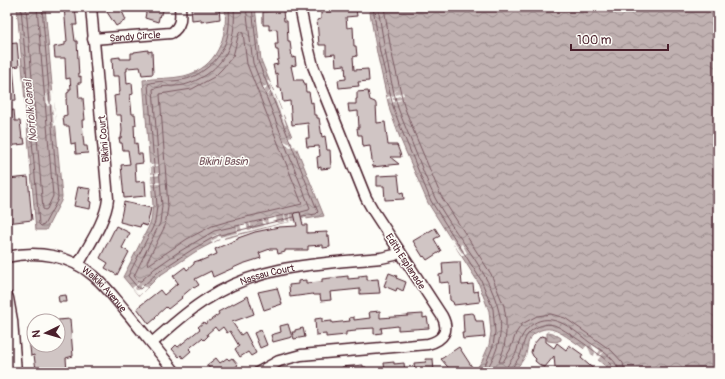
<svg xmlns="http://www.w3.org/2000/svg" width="725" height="379" viewBox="0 0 725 379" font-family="Pangolin,sans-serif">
<defs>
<pattern id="water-waves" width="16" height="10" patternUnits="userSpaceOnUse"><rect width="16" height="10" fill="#c0b1b1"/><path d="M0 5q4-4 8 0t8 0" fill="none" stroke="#9e8f90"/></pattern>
</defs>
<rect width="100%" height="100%" fill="#fdfcf7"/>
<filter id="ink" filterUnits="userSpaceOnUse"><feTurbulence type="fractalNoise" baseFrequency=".025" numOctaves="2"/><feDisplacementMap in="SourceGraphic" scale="8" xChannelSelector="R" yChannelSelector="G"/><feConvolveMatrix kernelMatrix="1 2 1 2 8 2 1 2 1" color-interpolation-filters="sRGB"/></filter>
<g filter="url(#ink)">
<!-- water -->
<g fill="url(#water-waves)" stroke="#91777b">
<polygon points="17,7 45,7 62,197 61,201 46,230 36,230"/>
<path d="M 225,7 L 255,7 L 261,60 L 324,216 L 282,223 L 218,240 L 195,252 L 159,276 L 139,296 L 123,277 L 148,228 L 151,221 L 153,205 L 143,80 C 156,78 171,79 184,76 C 217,68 228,37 225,7 Z"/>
<path d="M 369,7 L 718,7 L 718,372 L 611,372 C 604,363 565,333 554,330 C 547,327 539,330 534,334 C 527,340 528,346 526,354 C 524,360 517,367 514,372 L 474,372 L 482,361 L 489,345 L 491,332 L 489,311 L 478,282 L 428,203 L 400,138 L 390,111 L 377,53 Z"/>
<polygon points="547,332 553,333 561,338 561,340 556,342 548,341 547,339"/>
</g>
<!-- pier -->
<g fill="#fdfcf7">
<polygon points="267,81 269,81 273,91 275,91 277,94 275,95 281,110 283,110 285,114 283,115 286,125 285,125 272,92 269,93 267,98 266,97 271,89 270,85 267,86 264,92 262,87 269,85"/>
<polygon points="398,89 395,92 396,95 403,92 404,95 393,98 393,100 405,99 391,103 390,98 387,99 387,97 395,95 394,92"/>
<polygon points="53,91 56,102 54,102 56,121 57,121 58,125 54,126 52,105 47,106 46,92 47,92 48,100 50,103 52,100 51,92"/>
<polygon points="286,136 289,137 293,136 298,148 296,149 295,146 290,147 283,141 283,140 288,143 293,145 290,140"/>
<polygon points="150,163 151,165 159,164 159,166 151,167 151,174 160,173 160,175 151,176 152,183 161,182 161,184 152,184 153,190 151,190 149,164"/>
<polygon points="300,212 301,217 299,219 306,218 307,220 296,221 296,223 291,224 291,222 282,223 225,237 224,238 224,239 220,241 219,239 212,243 211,241 217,238 218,236 210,237 218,234 220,237 237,233 237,225 238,232 242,231 240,224 246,223 248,230 251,229 249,222 250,222 252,229 264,226 262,219 263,219 266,225 268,223 267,218 276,216 277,223 285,222 284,214 285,214 286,220 289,222 290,219 289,214 290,213 292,221 298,220 294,213"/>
<polygon points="452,238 462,253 464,251 460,245 462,244 467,253 462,256 450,239"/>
<polygon points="140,282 135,288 136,290 138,290 142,285 147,288 139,296 132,288"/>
<polygon points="591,344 600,350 597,355 599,356 602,352 603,353 597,361 583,350 587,345 591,354 594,356 595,352"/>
</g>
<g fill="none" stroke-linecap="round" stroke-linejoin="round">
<!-- shore -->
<g stroke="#795961" stroke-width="1">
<polyline points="21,7 39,224 41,226 44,225 57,201 58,197 42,7"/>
<polyline points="26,7 43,209 45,210 47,209 53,196 37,7"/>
<path d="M 229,7 C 231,33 226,55 204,70 C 197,75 190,79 181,80 C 171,82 157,80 148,84 L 157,206 L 155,222 L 152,229 L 128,276 L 138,288 L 140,289 L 157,273 L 170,264 L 193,249 L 216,236 L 294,217"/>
<path d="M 234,7 C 236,35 230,58 206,75 C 199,79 192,83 184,85 C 174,87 162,85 153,89 L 162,206 L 160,223 L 156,231 L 134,276 L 138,281 L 141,281 L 154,269 L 177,253 L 214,231 L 293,213"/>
<polyline points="246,7 253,63 310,208 309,210 301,212"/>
<polyline points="252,7 258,61 318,212 316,214 302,216"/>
<polyline points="373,7 380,52 394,110 404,136 431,201 481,280 493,309 495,332 493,346 486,363 479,372"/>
<path d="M 378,7 C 383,40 389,76 398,108 C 403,122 409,135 414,148 C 421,165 427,182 435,198 C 455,236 489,269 499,312 C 504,333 497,354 485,372"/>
<polyline points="384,7 391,50 404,106 414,132 441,196 491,274 504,306 506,319 506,333 504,348 499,362 503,362 510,350 516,333 522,324 537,316 551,314 565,318 612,351 623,363 625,372"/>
<polygon points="241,32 243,33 247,64 302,204 229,221 212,226 187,239 148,265 147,262 165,226 168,207 160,94 192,89 214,77 222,69 233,56 239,33"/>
<path d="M 506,372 C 506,363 515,358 517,350 C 521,331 536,313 559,322 C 570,326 580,335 589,342 C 599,349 618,359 619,372"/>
<path d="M 511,372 C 512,365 519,360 521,353 C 524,345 523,338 531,331 C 537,326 546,323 554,325 C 563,328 603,356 610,364 C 612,367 613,369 614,372"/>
</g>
</g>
<!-- building -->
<g fill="#d0c5c4" stroke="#4a1f2b">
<polygon points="64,7 75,7 77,25 73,25 75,41 77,41 79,77 81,76 81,83 78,83 79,98 83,98 85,120 82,120 83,136 84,146 87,146 88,153 76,154 75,143 71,144 69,126 64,126 63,116 67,115 66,99 67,99 67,93 69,92 69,89 71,89 70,78 66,79 65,58 55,58 54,47 65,45 65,42 67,41"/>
<polygon points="115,7 120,7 126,20 116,26 107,12"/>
<polygon points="147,7 164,7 162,14 160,14 158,22 145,18"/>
<polygon points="191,7 219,7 220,19 201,22 201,19 192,20"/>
<polygon points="356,9 357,16 346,17 347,28 353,27 354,46 356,46 357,56 353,57 354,70 368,69 369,81 358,82 359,86 339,88 338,80 346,79 345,65 336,66 335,54 326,55 326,45 319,45 317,20 321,19 321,12"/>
<polygon points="283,10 284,21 287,21 288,41 290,41 292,58 295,57 296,65 291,66 294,80 303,80 304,83 305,83 306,92 309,92 311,103 313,102 314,115 317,115 317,118 319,118 322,137 325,136 327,150 330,150 331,168 321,169 321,167 318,168 317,157 320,156 319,146 307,147 306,138 309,138 308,123 292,125 290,101 283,102 281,88 278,88 277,73 275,74 273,65 278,64 277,60 279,60 278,50 276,50 275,44 278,44 277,29 269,30 269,25 263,25 263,12"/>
<polygon points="17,43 19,66 13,67 16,100 7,101 7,44"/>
<polygon points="148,50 148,52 152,51 153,74 142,75 140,67 127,68 127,71 126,71 127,84 132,83 133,94 130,95 132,114 135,114 136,125 134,125 135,144 137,143 138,154 142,154 143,163 135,164 136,182 145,181 146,196 124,198 121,165 130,164 128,150 123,150 122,143 120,143 119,138 121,138 122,131 121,115 116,115 114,96 119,95 119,92 120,92 119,76 113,76 112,58 120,57 120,59 131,59 131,53 134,53 134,52"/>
<polygon points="368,91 370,100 375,102 376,104 377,123 385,122 388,145 397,145 400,153 401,157 390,157 399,164 373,167 370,146 363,147 362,135 358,135 357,128 359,128 358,111 349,112 348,104 356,104 356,99 357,99 357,92"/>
<polygon points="14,110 15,121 20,121 22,138 24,138 25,144 7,146 7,111"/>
<polygon points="398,175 400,193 403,192 404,199 385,200 384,186 377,186 377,176"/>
<polygon points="28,177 32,220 7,223 7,179"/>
<polygon points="78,187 91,189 89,201 91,202 90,209 74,206"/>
<polygon points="124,202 151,208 147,226 141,224 140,227 120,222"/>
<polygon points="300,212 303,225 307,225 307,233 327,232 327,236 329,236 330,247 323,248 323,245 308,246 308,250 285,250 285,252 278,254 277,249 270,249 259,253 261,258 242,264 213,277 211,271 195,279 199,285 194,288 193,287 181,297 182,298 168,309 166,307 155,317 156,318 149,324 137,308 160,290 164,295 178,283 173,276 185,267 187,270 194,264 194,262 200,260 200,261 217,254 215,249 238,239 238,238 255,232 279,227 297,226 294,213"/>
<polygon points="116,226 130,233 122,248 129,252 117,275 105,268 108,263 100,258"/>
<polygon points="435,228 440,236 434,239 441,251 427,260 424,256 423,257 413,241"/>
<polygon points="454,262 460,262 462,285 473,284 474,292 478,291 480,302 454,305 453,302 450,300 449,282 440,283 439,275 443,274 442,263"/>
<polygon points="389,273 397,276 396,278 406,282 403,291 397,288 396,291 384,286"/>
<polygon points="367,275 367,280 378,279 380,293 360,294 360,289 330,292 331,300 321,301 320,295 314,295 313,294 290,297 289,285 298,284 298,281 306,280 306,283 322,282 322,279 348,276 348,279 359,278 359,276"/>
<polygon points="277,288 282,304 264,310 258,292"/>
<polygon points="66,295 67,302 59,302 58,296"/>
<polygon points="248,296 254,314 232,322 241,335 245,332 256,353 251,356 248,352 240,357 235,349 239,346 230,331 227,333 223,327 218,331 215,327 207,334 208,336 204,340 202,338 192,346 189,349 191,351 183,358 181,355 179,357 172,349 176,345 178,347 200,329 198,327 204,322 205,324 219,314 218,312"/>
<polygon points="380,311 380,318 408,316 408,315 423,314 423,318 427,317 429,328 398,330 398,326 381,328 382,333 374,334 374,328 356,329 356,331 346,332 346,335 326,337 326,334 316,335 315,319 322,318 322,322 332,321 332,323 350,321 349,318 354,317 354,320 370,318 369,312"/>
<polygon points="472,313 474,314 476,321 483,321 485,337 463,339 462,333 464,333 463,314"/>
<polygon points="70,319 73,356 66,358 67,372 38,372 38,370 36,370 34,355 31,356 28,329 34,329 34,345 58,345 58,320"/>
<polygon points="288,324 292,337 273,342 271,335 281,332 280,326"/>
<polygon points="303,328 305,337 294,339 292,332 295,332 295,330"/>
<polygon points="261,330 267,345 260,348 254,333"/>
<polygon points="541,336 546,337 546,342 554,348 557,343 566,350 569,345 583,355 581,358 597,372 563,372 559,370 555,367 554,356 545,367 541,366 535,361 536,359 533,356 531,352 533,345"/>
<polygon points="459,347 472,367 465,372 452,372 441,359"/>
<polygon points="216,358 220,363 227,358 229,360 232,358 238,365 229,372 206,372 210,369 207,365"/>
<polygon points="425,359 433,359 434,372 415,372 414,363 426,362"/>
<polygon points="394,362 394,364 404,363 405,372 385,372 384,363"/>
<polygon points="363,365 363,367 366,367 366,372 343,372 342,367"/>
</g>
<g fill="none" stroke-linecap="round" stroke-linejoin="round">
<defs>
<g id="minor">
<path id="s1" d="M 93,39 L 171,33 C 181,27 181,18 180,7"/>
<path id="s2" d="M 7,257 C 37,250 70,255 94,276 C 107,287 117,301 129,315 C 144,334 160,353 175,372"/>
<path d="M 78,265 C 88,246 106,221 108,199 L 91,7"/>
<path id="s3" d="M 152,343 C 169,328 187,311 207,299 C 260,264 320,264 381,258 L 395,255 L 400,252"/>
<path d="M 259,372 L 279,361 L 301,355 L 428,344 C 443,340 450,331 442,316 L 374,212 L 366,198 L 313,66 L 308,46 L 300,7"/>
</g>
<polyline id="major" points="7,298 11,320 15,372"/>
</defs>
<!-- minor casing -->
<use href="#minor" stroke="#4a1f2b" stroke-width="13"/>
<!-- major casing -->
<use href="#major" stroke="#4a1f2b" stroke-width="15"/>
<!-- minor -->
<use href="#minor" stroke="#fdfcf7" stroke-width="10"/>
<!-- major -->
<use href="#major" stroke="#fdfcf7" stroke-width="12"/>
</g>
</g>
<g text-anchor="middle" stroke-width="3" stroke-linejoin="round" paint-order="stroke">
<!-- street labels -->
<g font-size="10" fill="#4a1f2b" stroke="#fdfcf7">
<text dy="4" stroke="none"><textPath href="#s1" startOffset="42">Sandy Circle</textPath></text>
<text transform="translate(103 139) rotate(-95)" y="4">Bikini Court</text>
<text transform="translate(406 261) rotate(57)" y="4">Edith Esplanade</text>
<text dy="4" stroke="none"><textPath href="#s3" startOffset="136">Nassau Court</textPath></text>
<text dy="4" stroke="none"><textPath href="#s2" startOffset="109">Waikiki Avenue</textPath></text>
</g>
<!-- water labels -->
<g font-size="11" font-style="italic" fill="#73525a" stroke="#fdfcf7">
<text transform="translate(30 111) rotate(-95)" y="4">Norfolk Canal</text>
<text x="223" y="165">Bikini Basin</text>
</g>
</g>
<!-- margin -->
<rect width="725" height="379" fill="none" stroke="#fdfcf7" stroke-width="24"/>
<rect x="12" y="12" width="701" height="355" fill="none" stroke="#4a1f2b" stroke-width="1.5" filter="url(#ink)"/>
<!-- north arrow -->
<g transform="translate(46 333) rotate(265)"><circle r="19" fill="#fdfcf7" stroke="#b5a4a5"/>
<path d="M0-3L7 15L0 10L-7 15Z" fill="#4a1f2b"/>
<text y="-6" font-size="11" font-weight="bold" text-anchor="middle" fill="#4a1f2b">N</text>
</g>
<!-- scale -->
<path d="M571 44v6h97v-6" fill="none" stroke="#4a1f2b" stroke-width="2"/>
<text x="577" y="44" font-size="12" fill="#4a1f2b" stroke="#fdfcf7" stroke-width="3" paint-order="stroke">100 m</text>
</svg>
